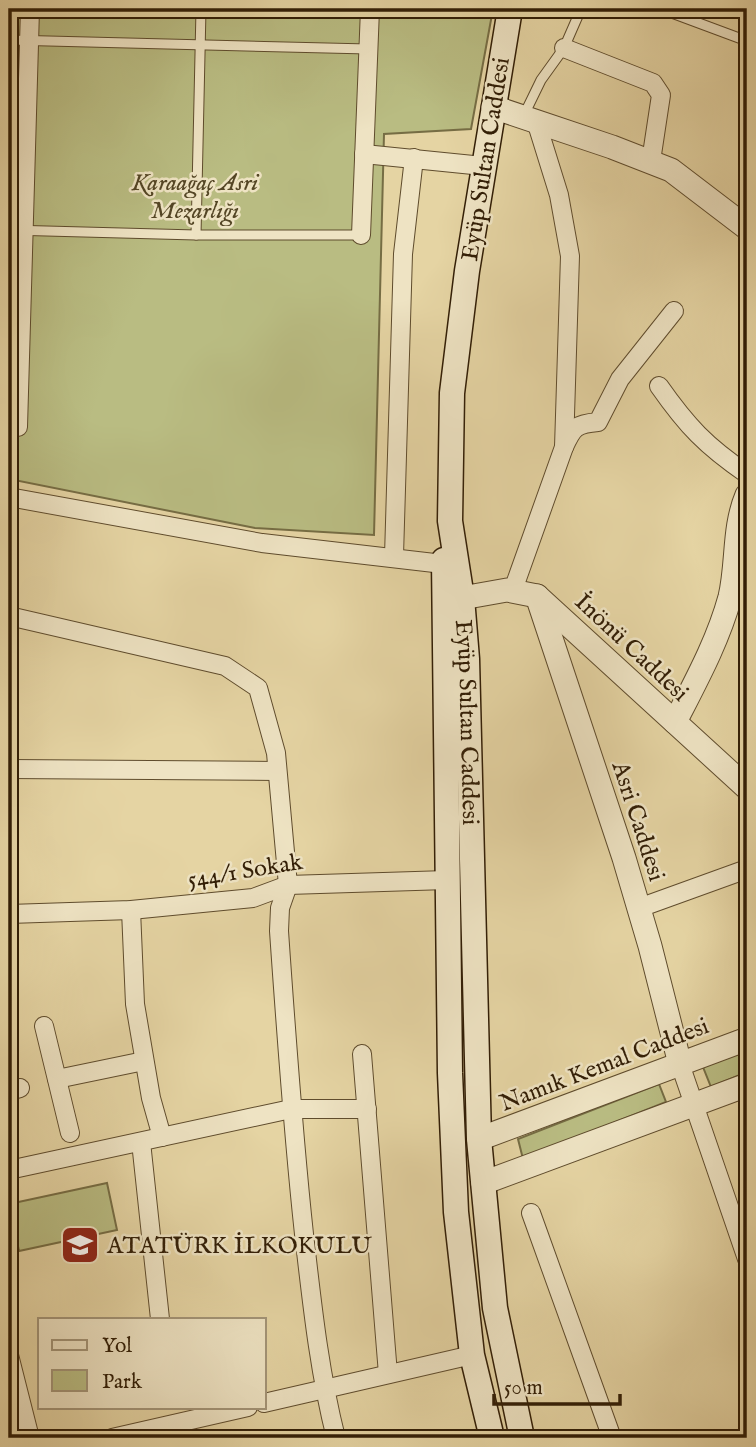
<svg xmlns="http://www.w3.org/2000/svg" width="756" height="1447" viewBox="0 0 756 1447" font-family="'IM FELL English',serif">
<rect width="100%" height="100%" fill="#e5d4a3"/>
<filter id="stains"><feTurbulence type="fractalNoise" baseFrequency=".00286" numOctaves="4"/><feColorMatrix values="0 0 0 0 .2 0 0 0 0 .09 0 0 0 0 .02 0 0 0 .5 -.17"/></filter>
<radialGradient id="worn" r=".72"><stop offset=".6" stop-color="#630" stop-opacity="0"/><stop offset="1" stop-color="#630" stop-opacity=".3"/></radialGradient>
<!-- green -->
<g fill="#b9bc82" stroke="#766d44" stroke-width="2">
<polygon points="9,9 493,9 471,129 384,134 374,535 255,528 9,479"/>
<polygon points="747,1050 747,1072 711,1087 703,1067"/>
<polygon points="659,1084 666,1102 523,1159 518,1139"/>
<polygon points="107,1183 117,1230 19,1251 9,1204"/>
</g>
<g fill="none" stroke-linecap="round" stroke-linejoin="round">
<defs>
<g id="service">
<polyline points="661,9 747,41"/>
<polyline points="9,40 368,49"/>
<polyline points="523,117 541,80 564,48 581,9"/>
<polyline points="9,230 196,235 361,235"/>
<polyline points="196,235 201,9"/>
</g>
<g id="minor">
<polyline points="564,48 653,83 661,95 651,161"/>
<polyline points="364,154 483,166"/>
<polyline points="361,235 370,9"/>
<path d="M 659,386 C 687,426 706,446 747,474"/>
<polyline points="18,427 30,9"/>
<path d="M 564,447 C 573,427 576,424 598,422 L 620,379 L 674,311"/>
<polyline points="9,497 262,543 443,564"/>
<polyline points="394,556 403,254 414,158"/>
<polyline points="513,590 564,447 570,256 559,195 536,121"/>
<path d="M 9,616 L 225,666 L 258,688 L 276,753 L 288,885 L 280,908 L 279,931 C 286,1032 293,1133 304,1234 C 312,1303 319,1371 336,1438"/>
<polyline points="9,769 277,771"/>
<polyline points="639,908 747,869"/>
<polyline points="131,910 135,1004 151,1098 162,1137"/>
<polyline points="9,914 131,910 253,898 288,885 447,880"/>
<polyline points="44,1026 70,1133"/>
<polyline points="362,1054 388,1374"/>
<polyline points="680,1064 747,1259"/>
<polyline points="57,1079 144,1061"/>
<polyline points="9,1091 20,1088"/>
<polyline points="141,1142 160,1319"/>
<polyline points="9,1170 291,1109 367,1109"/>
<polyline points="531,1213 612,1438"/>
<polyline points="9,1355 30,1438"/>
<polyline points="264,1403 472,1355"/>
<polyline points="112,1438 248,1407"/>
</g>
<g id="tertiary">
<polyline points="493,107 612,147 671,170 747,228"/>
<polyline points="537,596 624,858 650,946 680,1064"/>
<polyline points="462,598 507,590 537,596 747,788"/>
<path d="M 675,722 C 696,681 718,641 730,597 C 738,563 733,528 747,495"/>
<polyline points="479,1139 747,1039"/>
<polyline points="483,1183 747,1085"/>
</g>
<g id="secondary">
<path id="s1" d="M 510,9 L 467,271 L 452,393 L 450,521 L 462,598 L 467,659 L 479,1139 L 495,1308 L 522,1438"/>
<polyline points="444,560 450,1073 456,1212 472,1355 492,1438"/>
</g>
</defs>
<!-- service casing -->
<use href="#service" stroke="#5f4c2d" stroke-width="11"/>
<!-- minor casing -->
<use href="#minor" stroke="#5f4c2d" stroke-width="20"/>
<!-- tertiary casing -->
<use href="#tertiary" stroke="#5f4c2d" stroke-width="25"/>
<!-- secondary casing -->
<use href="#secondary" stroke="#321e06" stroke-width="27"/>
<!-- service -->
<use href="#service" stroke="#eee3c3" stroke-width="9"/>
<!-- minor -->
<use href="#minor" stroke="#eee3c3" stroke-width="18"/>
<!-- tertiary -->
<use href="#tertiary" stroke="#eee3c3" stroke-width="23"/>
<!-- secondary -->
<use href="#secondary" stroke="#eee3c3" stroke-width="24"/>
</g>
<!-- icons -->
<defs>
<symbol id="school-square" viewBox="-11 -11 22 22"><rect x="-9" y="-9" width="18" height="18" rx="4" fill="#8f2418" stroke="#eee3c3"/><path d="M0-5L7-2L0 1L-7-2ZM-4 1L0 2.5L4 1V4Q0 6-4 4Z" fill="#fff"/></symbol>
</defs>
<g fill-rule="evenodd">
<use href="#school-square" x="58" y="1223" width="44" height="44"/>
</g>
<g text-anchor="middle" stroke-width="5" stroke-linejoin="round" paint-order="stroke">
<!-- street labels -->
<g font-size="24" fill="#321e06" stroke="#eee3c3">
<text transform="translate(485 159) rotate(-81)" y="8">Eyüp Sultan Caddesi</text>
<text transform="translate(632 647) rotate(43)" y="8">İnönü Caddesi</text>
<text dy="8" stroke="none"><textPath href="#s1" startOffset="719">Eyüp Sultan Caddesi</textPath></text>
<text transform="translate(639 821) rotate(72)" y="8">Asri Caddesi</text>
<text transform="translate(245 870) rotate(-9)" y="8">544/1 Sokak</text>
<text transform="translate(604 1064) rotate(-21)" y="8">Namık Kemal Caddesi</text>
</g>
<!-- park labels -->
<g font-size="24" font-style="italic" fill="#544625" stroke="#eee3c3">
<text x="195" y="190">Karaağaç Asri<tspan x="195" dy="28">Mezarlığı</tspan></text>
</g>
<!-- poi labels -->
<g font-size="24" fill="#321e06" stroke="#eee3c3" text-anchor="start">
<text x="107" y="1253">ATATÜRK İLKOKULU</text>
</g>
</g>
<!-- margin -->
<rect width="756" height="1447" fill="none" stroke="#e5d4a3" stroke-width="35"/>
<rect x="10" y="10" width="735" height="1426" fill="none" stroke="#321e06" stroke-width="3.5"/>
<rect x="18" y="18" width="721" height="1412" fill="none" stroke="#321e06" stroke-width="2"/>
<!-- legend -->
<rect x="38" y="1318" width="228" height="91" fill="#eee3c3" stroke="#a39477" stroke-width="2"/>
<rect x="52" y="1340" width="35" height="10" fill="#eee3c3" stroke="#a39477" stroke-width="2"/>
<text x="102" y="1352" font-size="21" fill="#321e06">Yol</text>
<rect x="52" y="1370" width="35" height="21" fill="#b9bc82" stroke="#a39477" stroke-width="2"/>
<text x="102" y="1388" font-size="21" fill="#321e06">Park</text>
<!-- scale -->
<path d="M494 1394v10h126v-10" fill="none" stroke="#321e06" stroke-width="3.5"/>
<text x="504" y="1394" font-size="21" fill="#321e06" stroke="#eee3c3" stroke-width="5" paint-order="stroke">50 m</text>
<rect width="100%" height="100%" filter="url(#stains)"/>
<rect width="100%" height="100%" fill="url(#worn)"/>
</svg>
